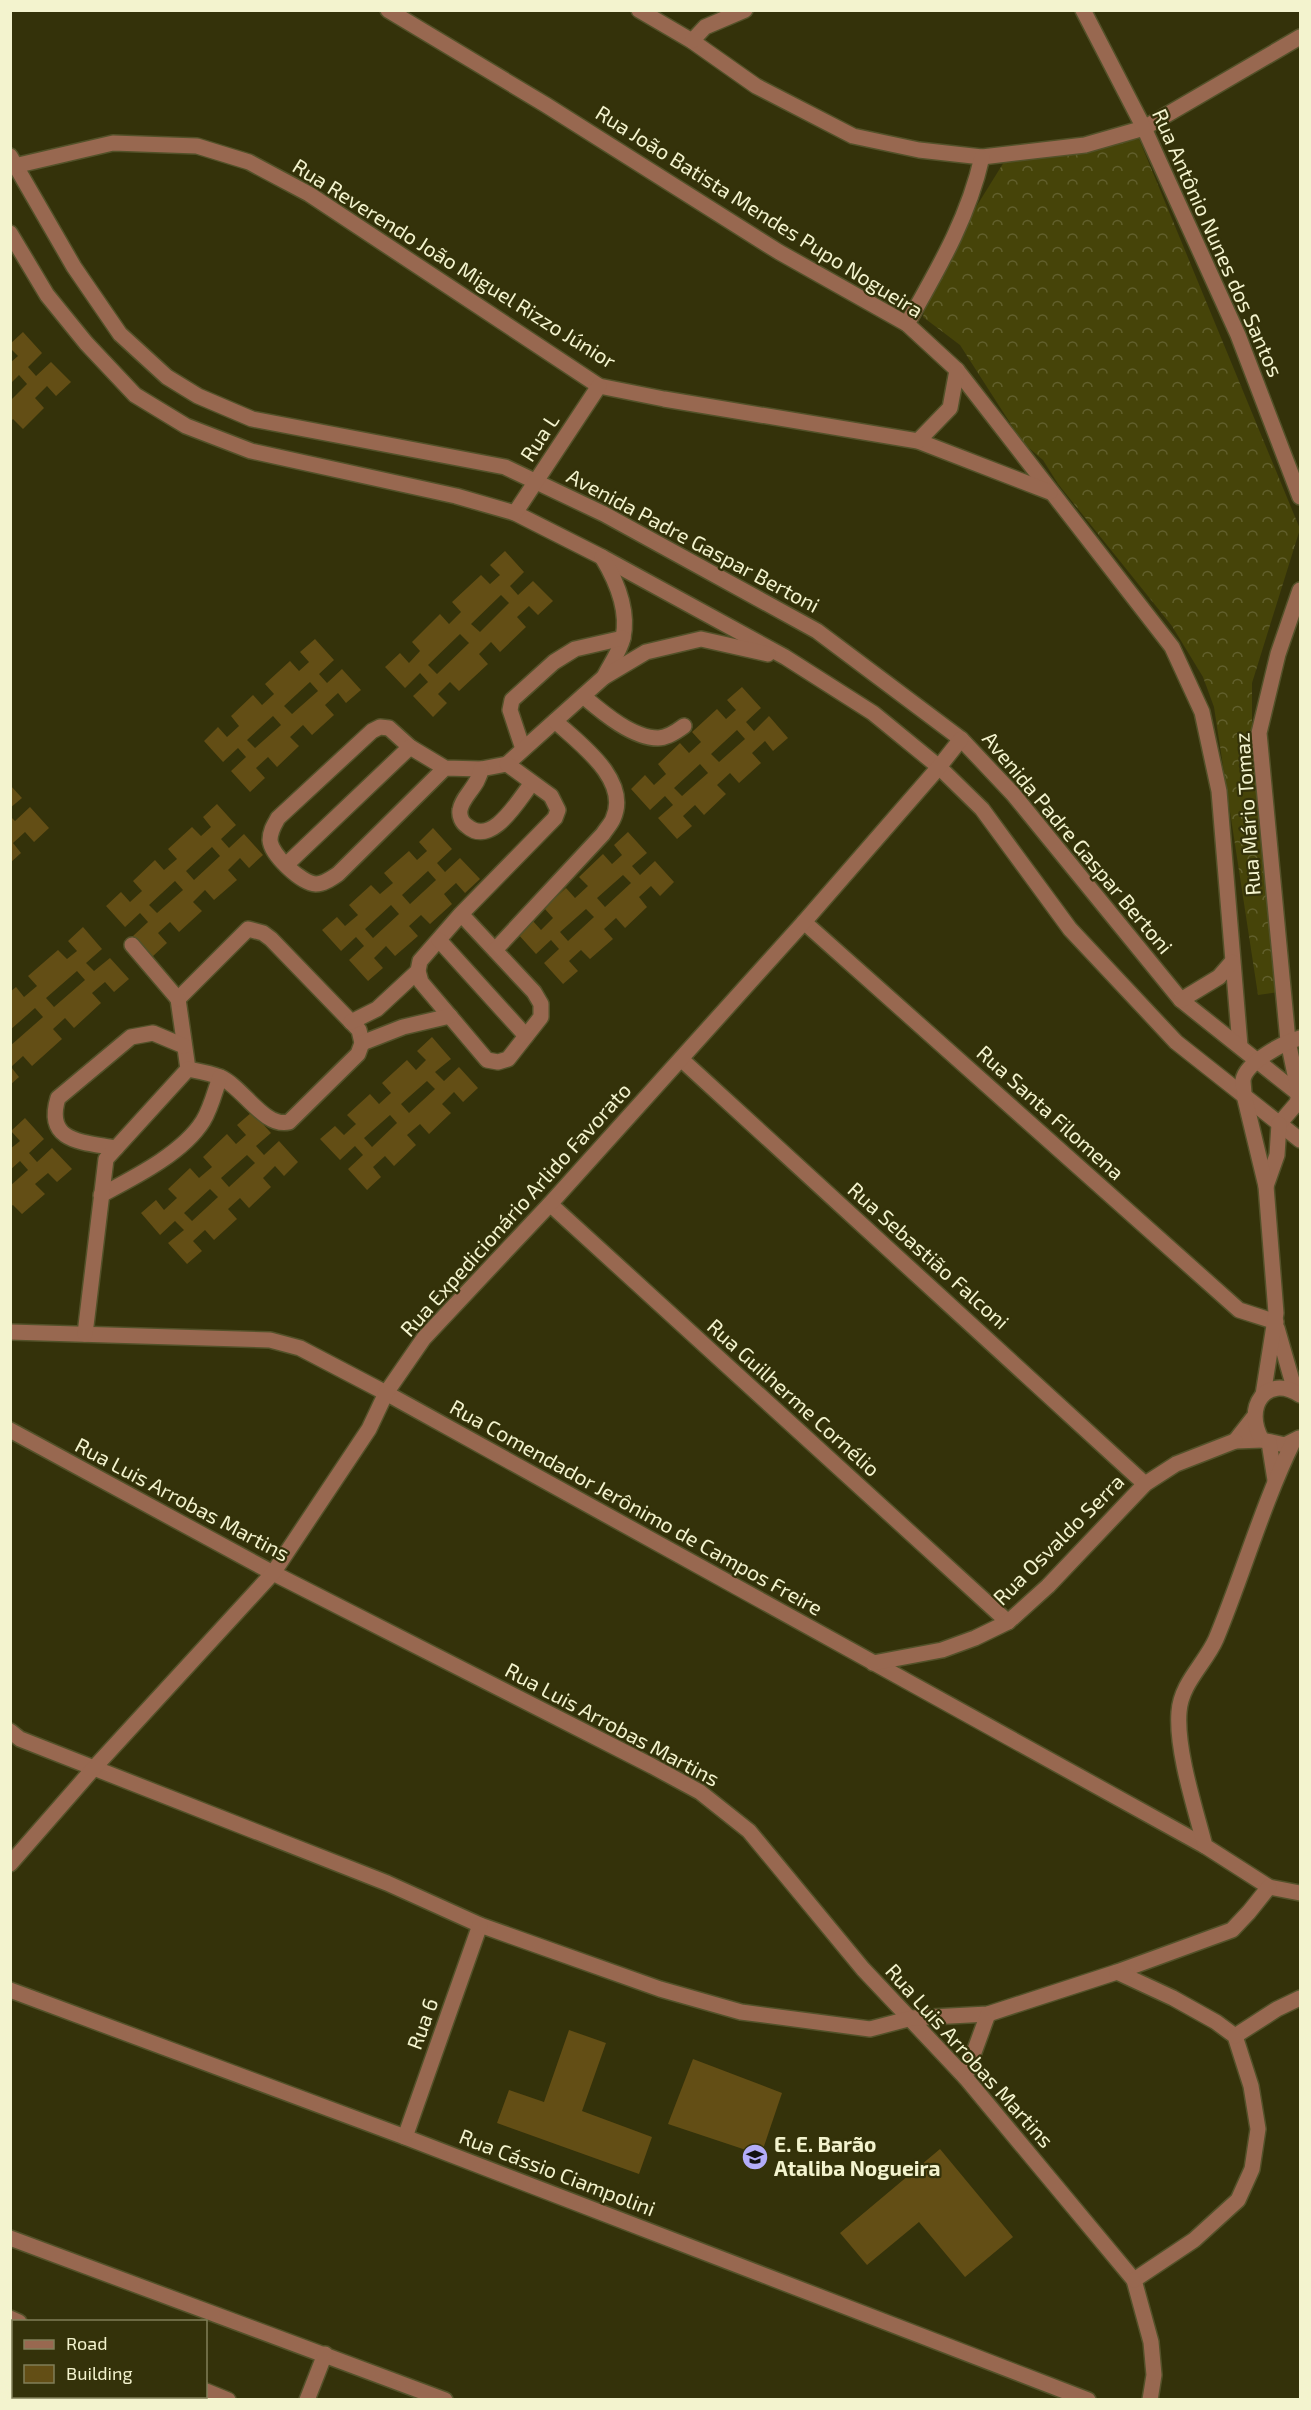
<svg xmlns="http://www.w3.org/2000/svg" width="1311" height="2410" viewBox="0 0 1311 2410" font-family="'Exo 2',sans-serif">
<defs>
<pattern id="forest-crowns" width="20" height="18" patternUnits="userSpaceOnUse" patternTransform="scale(1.5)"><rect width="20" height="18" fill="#464409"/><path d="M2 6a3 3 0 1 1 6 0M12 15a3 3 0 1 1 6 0" fill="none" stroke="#615f2c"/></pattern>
</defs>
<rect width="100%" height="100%" fill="#34320a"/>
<!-- forest -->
<polygon fill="url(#forest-crowns)" points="1139,139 1300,529 1252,683 1252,744 1279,992 1258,995 1214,707 1203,677 1172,626 1058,484 1043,460 1023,443 960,345 923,317 930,281 1004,162"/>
<!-- building -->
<g fill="#634e15" fill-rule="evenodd">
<polygon points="23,332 42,353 28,367 36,376 51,362 71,382 56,396 47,386 35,398 44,408 23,429 13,419 10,422 10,401 27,384 19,375 10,384 10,363 18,356 10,348 10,344"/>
<path d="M 505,551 L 524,572 L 510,586 L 518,595 L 533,581 L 553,601 L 538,615 L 529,606 L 517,617 L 526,627 L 500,652 L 491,642 L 479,654 L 488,664 L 459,691 L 450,682 L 438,694 L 447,703 L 433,717 L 413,696 L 428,682 L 420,673 L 405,688 L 385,667 L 400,653 L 409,663 L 420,651 L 412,642 L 440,614 L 449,624 L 461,612 L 452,602 L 481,575 L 490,584 L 500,575 L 490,565 ZM 501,595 L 509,603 L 480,632 L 471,624 ZM 460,634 L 469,643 L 437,674 L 428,665 Z"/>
<path d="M 315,639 L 334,660 L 319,674 L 327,683 L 342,669 L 361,690 L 346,703 L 338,693 L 325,705 L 334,715 L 312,735 L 303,725 L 290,737 L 299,746 L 277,767 L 268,757 L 256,768 L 265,778 L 250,792 L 231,771 L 246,757 L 238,748 L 223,762 L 204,741 L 218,727 L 227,737 L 239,726 L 231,716 L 253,695 L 262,705 L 274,694 L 265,684 L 290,661 L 299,671 L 309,662 L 300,652 ZM 310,682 L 318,691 L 292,714 L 284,706 ZM 273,716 L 281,725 L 255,748 L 247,740 Z"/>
<path d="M 742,687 L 761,708 L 746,722 L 754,731 L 769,716 L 788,738 L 773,751 L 765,741 L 752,753 L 761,763 L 739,783 L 730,773 L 717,785 L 726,794 L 704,815 L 695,805 L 683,816 L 692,826 L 677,839 L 658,818 L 673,805 L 665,796 L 650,810 L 631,789 L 645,775 L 654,785 L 666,774 L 658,764 L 680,743 L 689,753 L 701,742 L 692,732 L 717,709 L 726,719 L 736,710 L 727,700 ZM 737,730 L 745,739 L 719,762 L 711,754 ZM 700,764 L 708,773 L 682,796 L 674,788 Z"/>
<polygon points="10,785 22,798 10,808"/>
<path d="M 217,804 L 236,825 L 221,839 L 229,848 L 244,834 L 263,855 L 249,868 L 240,858 L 228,870 L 237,880 L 214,900 L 205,890 L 193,902 L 202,911 L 179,932 L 170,922 L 158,933 L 167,943 L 152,957 L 133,936 L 148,922 L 140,913 L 125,927 L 106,906 L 121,892 L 130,902 L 142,891 L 133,881 L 155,860 L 164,870 L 177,859 L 168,849 L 192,827 L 201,836 L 211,827 L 203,817 ZM 212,847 L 220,856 L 194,880 L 186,871 ZM 175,881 L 183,890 L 157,913 L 149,905 Z"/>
<polygon points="30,807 49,828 34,842 25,832 13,843 21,853 10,863 10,816 15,821"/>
<path d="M 433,828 L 452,849 L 437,863 L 445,872 L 460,858 L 480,879 L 465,893 L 456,883 L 444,894 L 452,904 L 430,924 L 421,915 L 409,926 L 418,936 L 395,956 L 386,946 L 374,958 L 383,968 L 368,981 L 349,960 L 364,946 L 356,937 L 341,951 L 322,930 L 337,917 L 345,926 L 358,915 L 349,905 L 371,885 L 380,894 L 393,883 L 384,873 L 409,851 L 417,860 L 427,851 L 419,842 ZM 428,871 L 436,880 L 410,904 L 402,895 ZM 391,905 L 399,914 L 373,938 L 365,929 Z"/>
<path d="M 628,832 L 647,853 L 632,866 L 640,875 L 655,861 L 674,882 L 660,896 L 651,886 L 639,897 L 647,907 L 625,928 L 616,918 L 604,929 L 613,939 L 590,959 L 581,950 L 569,961 L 578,971 L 563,984 L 544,963 L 559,949 L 551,940 L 536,954 L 517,933 L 532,920 L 541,930 L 553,918 L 544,908 L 566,888 L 575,898 L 588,886 L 579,877 L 603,854 L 612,864 L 622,855 L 614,845 ZM 623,875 L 631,883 L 605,907 L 597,898 ZM 586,909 L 594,917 L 568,941 L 560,932 Z"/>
<path d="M 83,927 L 102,949 L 86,963 L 94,971 L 110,958 L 129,979 L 114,992 L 105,982 L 92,993 L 101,1003 L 74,1028 L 65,1018 L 53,1029 L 62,1039 L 32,1066 L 23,1056 L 11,1067 L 19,1077 L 10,1085 L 10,1046 L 43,1017 L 35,1008 L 10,1030 L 10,992 L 16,987 L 24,997 L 37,986 L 28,976 L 58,950 L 67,959 L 77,951 L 68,941 ZM 77,971 L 85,980 L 54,1007 L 46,998 Z"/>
<path d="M 432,1037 L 451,1059 L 435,1072 L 444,1081 L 459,1067 L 478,1088 L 463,1102 L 454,1092 L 442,1104 L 451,1113 L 429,1134 L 420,1124 L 407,1135 L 416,1145 L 394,1166 L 385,1156 L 373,1167 L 381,1177 L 367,1190 L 348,1169 L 363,1155 L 355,1146 L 340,1160 L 320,1139 L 335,1126 L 344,1135 L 356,1124 L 347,1115 L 370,1094 L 379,1104 L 391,1093 L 382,1083 L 407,1060 L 416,1070 L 426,1060 L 417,1051 ZM 427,1081 L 435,1089 L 409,1113 L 401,1104 ZM 390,1115 L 397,1123 L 372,1147 L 364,1138 Z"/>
<path d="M 252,1112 L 271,1133 L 256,1146 L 264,1155 L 279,1141 L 298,1162 L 284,1176 L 275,1166 L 263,1178 L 271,1187 L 249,1208 L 240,1198 L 228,1209 L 237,1219 L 214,1240 L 205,1230 L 193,1241 L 202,1251 L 187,1264 L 168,1243 L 184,1230 L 175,1221 L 160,1235 L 141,1213 L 156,1200 L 164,1210 L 177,1198 L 168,1189 L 190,1168 L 199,1178 L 212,1167 L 203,1157 L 227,1134 L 236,1144 L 246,1135 L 237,1125 ZM 247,1155 L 255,1163 L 229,1187 L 221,1178 ZM 210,1189 L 218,1197 L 192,1221 L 184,1213 Z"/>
<polygon points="25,1118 44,1139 29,1153 37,1162 52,1148 72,1169 57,1182 48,1173 35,1184 45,1194 22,1214 13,1205 10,1207 10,1186 28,1170 20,1161 10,1170 10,1149 20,1141 11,1131"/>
<polygon points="569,2030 606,2043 582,2111 652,2137 639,2174 497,2123 509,2090 544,2102"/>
<polygon points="693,2059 782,2093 761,2155 668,2124"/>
<polygon points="940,2149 1013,2237 965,2277 919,2222 867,2265 840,2233"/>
</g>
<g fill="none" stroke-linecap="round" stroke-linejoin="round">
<defs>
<g id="minor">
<polyline points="388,10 546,105 779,252 907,324 957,370 1172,647 1202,712 1219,791 1240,1046"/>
<polyline points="639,10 692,41 756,86 853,136 919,150 982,157 1085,145 1144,128 1300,37"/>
<polyline points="1083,10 1144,128 1238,335 1300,497"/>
<polyline points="692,41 705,27 745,10"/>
<polyline points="10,156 74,267 120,334 167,377 198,396 252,419 505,467 604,514 817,631 961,739 1013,794 1181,1000 1300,1095"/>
<polyline points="10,167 113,143 197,146 249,162 309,194 599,386 664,399 918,441 1050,492"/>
<polyline points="10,233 47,295 86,343 135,395 186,426 251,451 456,496 515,513 602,557 785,657 873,713 939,767 982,809 1070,929 1176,1042 1300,1140"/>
<path d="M 907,324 C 938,269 968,219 982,157"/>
<polyline points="918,441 950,408 957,370"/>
<polyline points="515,513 599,386"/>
<path d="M 602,557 C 616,580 629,610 623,638 C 620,651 610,665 604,677"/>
<path d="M 583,696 C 602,712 632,738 658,738 C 667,738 676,732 684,726"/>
<polyline points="523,749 510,710 512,700 554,662 575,649 623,638"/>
<path d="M 445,768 L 338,874 C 332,878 324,884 316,884 C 301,883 271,855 270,840 C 270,831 274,825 278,818 L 372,731 L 380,727 L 389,728 L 410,747 L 445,768 L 481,769 L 507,764 L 604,677 L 646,652 L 701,639 L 768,654"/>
<path d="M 481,769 C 479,786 462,796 460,810 C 459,816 462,823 467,826 C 492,848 519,799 532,783"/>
<polyline points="286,865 410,747"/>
<polyline points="461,914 534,992 541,1004 541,1017 508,1059 498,1062 487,1060 421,982 418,971 420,961 461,914 555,818 558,810 551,796 507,764"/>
<polyline points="804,922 1239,1310 1276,1322"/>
<path d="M 248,929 L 263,933 L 271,939 L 359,1030 L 362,1043 L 358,1054 L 289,1122 C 264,1128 243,1087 220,1077 C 210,1073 198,1071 188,1069 L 178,999 Z"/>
<polyline points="439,940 526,1036"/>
<polyline points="132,945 178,999"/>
<path d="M 495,950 L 603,834 C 606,829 611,824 613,819 C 631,780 579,743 555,721"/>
<polyline points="1181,1000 1219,977 1232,962"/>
<polyline points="351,1022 377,1009 418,971"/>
<polyline points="362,1043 403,1027 450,1016"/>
<polyline points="681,1059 1145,1484"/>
<polyline points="1279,1124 1297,1103 1299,1094 1288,1041 1259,733 1278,654 1300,590"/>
<path d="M 116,1148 C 84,1142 44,1143 58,1098 L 131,1037 L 153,1033 L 184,1046"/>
<polyline points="1266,1186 1277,1155 1279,1124"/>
<path d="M 101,1195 C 135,1177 183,1153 203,1121 C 211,1108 215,1091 220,1077"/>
<polyline points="550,1204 1008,1622"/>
<polyline points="1277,1328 1295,1391"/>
<polyline points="10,1332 270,1340 300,1348 386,1393 1205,1846"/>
<polyline points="85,1334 106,1159 188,1069"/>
<path d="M 1263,1395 L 1276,1313 L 1266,1186 L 1244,1095 C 1244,1090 1243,1084 1243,1080 C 1246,1062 1285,1042 1300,1038"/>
<polyline points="1253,1418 1235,1441 1262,1440"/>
<polyline points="10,1430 273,1573 652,1766 700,1792 749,1831 863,1969 965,2077 1134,2280 1151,2342 1154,2375 1150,2400"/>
<path d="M 1299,1438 L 1285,1445 L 1262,1440 C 1243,1408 1266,1373 1300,1395"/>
<polyline points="1269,1442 1275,1480"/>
<path d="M 1293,1442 C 1262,1506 1243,1574 1216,1639 C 1205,1664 1181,1683 1179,1712 C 1176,1750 1195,1808 1205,1846 L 1269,1887 L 1300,1893"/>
<polyline points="873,1663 942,1650 975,1638 1008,1622 1048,1586 1145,1484 1176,1464 1235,1441"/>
<polyline points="10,1731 20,1739 387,1883 480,1925 660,1989 741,2012 870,2029 912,2018 988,2014 1117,1972 1232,1930 1249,1912 1269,1887"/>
<polyline points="10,1864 93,1769 273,1573 369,1429 386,1393 424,1338 550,1204 804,922 939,767 961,739"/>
<polyline points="1117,1972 1173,1998 1216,2022 1235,2036 1251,2086 1258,2129 1252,2169 1238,2200 1194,2240 1134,2280"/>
<polyline points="10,1990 405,2137 1088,2400"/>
<polyline points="1235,2036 1277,2009 1300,1998"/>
<polyline points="965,2077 988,2014"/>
<polyline points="405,2137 480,1925"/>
<polyline points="10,2238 445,2400"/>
<polyline points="10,2318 19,2322"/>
<polyline points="206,2391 228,2400"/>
<polyline points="307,2400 325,2354"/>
</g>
</defs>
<!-- minor casing -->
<use href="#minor" stroke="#535129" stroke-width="18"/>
<!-- minor -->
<use href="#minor" stroke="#986850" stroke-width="15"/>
</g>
<!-- icons -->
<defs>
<symbol id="school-disc" viewBox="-11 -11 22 22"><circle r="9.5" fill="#b3adf9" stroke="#34320a"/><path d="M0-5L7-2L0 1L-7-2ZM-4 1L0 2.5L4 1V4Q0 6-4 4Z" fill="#111"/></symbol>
</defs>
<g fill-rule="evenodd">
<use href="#school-disc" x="740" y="2142" width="30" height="30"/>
</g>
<g text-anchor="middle" stroke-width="4.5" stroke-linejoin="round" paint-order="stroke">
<!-- street labels -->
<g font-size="21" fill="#f3f3ce" stroke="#34320a">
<text transform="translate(759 212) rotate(32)" y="7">Rua João Batista Mendes Pupo Nogueira</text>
<text transform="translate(1217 243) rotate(66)" y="7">Rua Antônio Nunes dos Santos</text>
<text transform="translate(454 264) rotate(32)" y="7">Rua Reverendo João Miguel Rizzo Júnior</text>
<text transform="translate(540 438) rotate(-57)" y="7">Rua L</text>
<text transform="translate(693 541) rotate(28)" y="7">Avenida Padre Gaspar Bertoni</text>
<text transform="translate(1248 814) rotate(-94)" y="7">Rua Mário Tomaz</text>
<text transform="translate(1077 843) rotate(50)" y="7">Avenida Padre Gaspar Bertoni</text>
<text transform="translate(1050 1113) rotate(42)" y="7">Rua Santa Filomena</text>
<text transform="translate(516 1210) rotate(-48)" y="7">Rua Expedicionário Arlido Favorato</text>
<text transform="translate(928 1256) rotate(42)" y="7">Rua Sebastião Falconi</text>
<text transform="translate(793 1398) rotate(42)" y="7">Rua Guilherme Cornélio</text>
<text transform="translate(182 1500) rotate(28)" y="7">Rua Luis Arrobas Martins</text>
<text transform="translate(636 1508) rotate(29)" y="7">Rua Comendador Jerônimo de Campos Freire</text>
<text transform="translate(1059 1540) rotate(-45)" y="7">Rua Osvaldo Serra</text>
<text transform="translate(612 1725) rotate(28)" y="7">Rua Luis Arrobas Martins</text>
<text transform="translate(423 2024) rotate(-70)" y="7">Rua 6</text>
<text transform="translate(969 2056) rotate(48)" y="7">Rua Luis Arrobas Martins</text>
<text transform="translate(557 2173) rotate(21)" y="7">Rua Cássio Ciampolini</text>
</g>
<!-- poi labels -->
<g font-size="21" font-weight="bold" fill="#f3f3ce" stroke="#34320a" text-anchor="start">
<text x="774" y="2152">E. E. Barão<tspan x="774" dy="24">Ataliba Nogueira</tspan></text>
</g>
</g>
<!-- border -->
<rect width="1311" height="2410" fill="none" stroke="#f3f3ce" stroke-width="24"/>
<!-- legend -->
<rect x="12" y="2320" width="195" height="78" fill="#34320a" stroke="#807f58" stroke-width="1.5"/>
<rect x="24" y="2340" width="30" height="9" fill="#986850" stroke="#807f58" stroke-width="1.5"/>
<text x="66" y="2350" font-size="18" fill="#f3f3ce">Road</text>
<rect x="24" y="2365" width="30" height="18" fill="#634e15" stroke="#807f58" stroke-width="1.5"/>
<text x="66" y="2380" font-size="18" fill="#f3f3ce">Building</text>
</svg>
